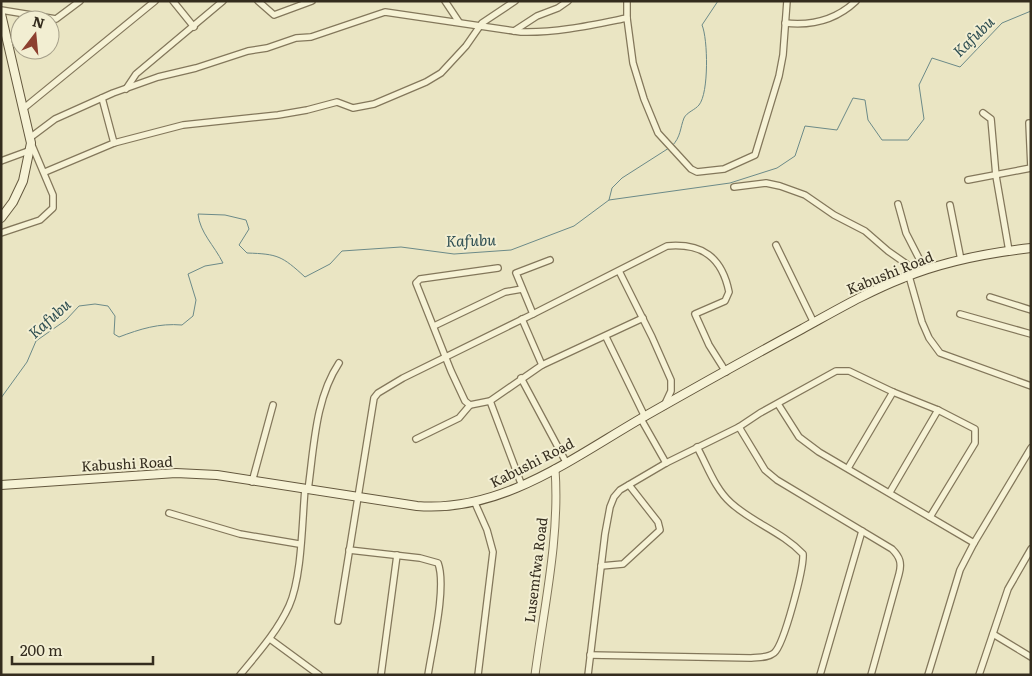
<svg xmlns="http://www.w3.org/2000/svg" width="1032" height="676" viewBox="0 0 1032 676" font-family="Literata,serif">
<rect width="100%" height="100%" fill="#eae5c3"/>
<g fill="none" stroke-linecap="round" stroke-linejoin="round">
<!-- stream -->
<g stroke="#6c8a88" stroke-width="1">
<path d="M 672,146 C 681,137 680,128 684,118 C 687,112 695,110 699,105 C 709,93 708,39 702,25 L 718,1"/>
<polyline points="609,200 612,188 622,178 669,148"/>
<path d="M 1,398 L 27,362 L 36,341 L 66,320 L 79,306 L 95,304 L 108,306 L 115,316 L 114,334 L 119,337 C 140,329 159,323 182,325 L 193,316 L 196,300 L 188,274 L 205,266 L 223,263 C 214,245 200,233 198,214 L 225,215 L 246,220 L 249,229 L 239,245 L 247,253 C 278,254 282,256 305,277 L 330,264 L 342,251 L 401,247 L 454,254 L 511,250 L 574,226 L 609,200 L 730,183 L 777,168 L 795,156 L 805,126 L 837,130 L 853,98 L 865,100 L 868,120 L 882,140 L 908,140 L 924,119 L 919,85 L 932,58 L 960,67 L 1002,23 L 1031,11"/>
</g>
<defs>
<g id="minor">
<polyline points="173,1 194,27"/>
<polyline points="258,1 274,15 312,1"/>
<polyline points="445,1 459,22"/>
<polyline points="627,1 627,18 633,63 644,99 658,133 691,169 697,172 724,169 755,155 779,76 783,55 787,1"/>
<polyline points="1,10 56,19 80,1"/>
<path d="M 785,23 C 812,26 836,20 856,1"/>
<polyline points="514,31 537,16 558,8 568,1"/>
<polyline points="126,89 136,74 223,1"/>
<polyline points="24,108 155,1"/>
<polyline points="983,113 991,119 996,176 1009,251"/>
<path d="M 31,137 L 55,119 L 113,93 L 158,77 L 196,68 L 248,51 L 267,48 L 296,38 L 311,37 L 385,12 L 521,32 C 557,33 592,25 627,18"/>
<polyline points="114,143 183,125 278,115 307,110 337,102 353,108 374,104 426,82 441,73 466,46 482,23 515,1"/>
<polyline points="1,161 31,150"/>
<polyline points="45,172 114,143 102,98"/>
<polyline points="968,180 1031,168 1029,123"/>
<polyline points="734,187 766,183 780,186 805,195 834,215 865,231 888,251 918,272"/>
<polyline points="898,204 906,233 925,270"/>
<polyline points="950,205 961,260"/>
<polyline points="1,233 40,220 53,208 53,195 31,143"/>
<polyline points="776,245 814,323"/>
<polyline points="498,268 420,279 416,283 451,371 465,401 470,405 490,401 542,365 643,318"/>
<polyline points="619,271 652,337 671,380 671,391 664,406"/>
<polyline points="909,276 922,322 929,338 940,353 1031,386"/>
<polyline points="990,297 1031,310"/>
<path d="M 533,314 L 667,246 C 702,243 722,257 729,292 L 725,301 L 695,314 L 709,345 L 726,372"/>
<polyline points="960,314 1031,334"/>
<polyline points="522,319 542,365"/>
<polyline points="434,326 505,292 522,289"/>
<polyline points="606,337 645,417"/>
<polyline points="521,378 566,462"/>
<polyline points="490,401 522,486"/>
<polyline points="778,404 799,437 819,452 974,543"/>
<polyline points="641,419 666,463"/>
<path d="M 739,427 L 765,470 L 777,480 L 892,549 C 900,557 902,563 899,574 L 871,675"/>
<polyline points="416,439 459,418 470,405"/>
<polyline points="848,468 893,392"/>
<polyline points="252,482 273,405"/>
<path d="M 308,490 C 314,448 315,399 339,363"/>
<polyline points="890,492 938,410"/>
<polyline points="475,503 487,530 493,552 478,675"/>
<polyline points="169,513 240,534 299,544"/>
<path d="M 349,550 L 420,558 L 438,563 C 447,587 432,648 428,675"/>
<polyline points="601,566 623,564 660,530 658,522 629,485"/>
<polyline points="338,621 374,398 378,393 403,378 533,314 516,273 550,260"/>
<polyline points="993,634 1031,657"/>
<polyline points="270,639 319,675"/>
<path d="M 590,655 L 751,658 C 759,657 768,658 774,653 C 784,645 804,568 803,554 C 782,532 753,523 731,503 C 715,489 707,465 697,447"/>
<path d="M 240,675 C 258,653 277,632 289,606 C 302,577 302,522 305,489"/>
<polyline points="381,675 397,555"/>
<polyline points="588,675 605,534 610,507 614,497 620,490 666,463 739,427 760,413 836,371 849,371 893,392 938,410 975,429 975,443 930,517"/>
<polyline points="820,675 862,531"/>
<polyline points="928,675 960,570 974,543 1031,448"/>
<polyline points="979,675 1008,589 1031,549"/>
</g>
<path id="tertiary" d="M 535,675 C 544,607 560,537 555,469"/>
<g id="secondary">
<polyline points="1,14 31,143 23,181 13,202 1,218"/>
<path d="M 1,485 L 176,473 L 217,475 L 417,506 C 503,513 575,456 647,415 C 698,386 750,357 802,329 C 835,311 867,292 903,278 C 944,261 987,253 1031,248"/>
</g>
</defs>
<!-- minor casing -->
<use href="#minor" stroke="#83775b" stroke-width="8"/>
<!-- tertiary casing -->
<use href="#tertiary" stroke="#83775b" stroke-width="9"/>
<!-- secondary casing -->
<use href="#secondary" stroke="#64583e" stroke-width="10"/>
<!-- minor -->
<use href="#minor" stroke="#f6f2d5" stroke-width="5.5"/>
<!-- tertiary -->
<use href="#tertiary" stroke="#f6f2d5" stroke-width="7"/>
<!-- secondary -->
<use href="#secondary" stroke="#f6f2d5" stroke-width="8"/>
</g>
<g text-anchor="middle" stroke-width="4" stroke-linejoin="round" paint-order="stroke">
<!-- street labels -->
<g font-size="14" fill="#342c1e" stroke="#f2eed2">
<text transform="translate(890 273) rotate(-22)" y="5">Kabushi Road</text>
<text transform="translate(532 463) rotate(-27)" y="5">Kabushi Road</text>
<text transform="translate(127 464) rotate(-3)" y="5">Kabushi Road</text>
<text transform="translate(536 570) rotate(-83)" y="5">Lusemfwa Road</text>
</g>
<!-- water labels -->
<g font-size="15" font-style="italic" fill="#2e4e52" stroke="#f2eed2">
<text transform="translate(974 37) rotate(-44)" y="5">Kafubu</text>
<text transform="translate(471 241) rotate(-2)" y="5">Kafubu</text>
<text transform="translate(50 319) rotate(-42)" y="5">Kafubu</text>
</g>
</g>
<!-- border -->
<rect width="1032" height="676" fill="none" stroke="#342c1e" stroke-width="5"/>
<!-- north arrow -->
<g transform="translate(35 35) rotate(16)"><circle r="24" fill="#f2eed2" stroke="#a6a08a"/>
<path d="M0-4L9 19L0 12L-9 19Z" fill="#8d4030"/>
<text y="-8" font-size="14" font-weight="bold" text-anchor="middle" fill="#342c1e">N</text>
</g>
<!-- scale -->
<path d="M12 656v8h141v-8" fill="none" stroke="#342c1e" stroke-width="2.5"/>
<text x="20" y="656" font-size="15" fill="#342c1e" stroke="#f2eed2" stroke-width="4" paint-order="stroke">200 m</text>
</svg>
